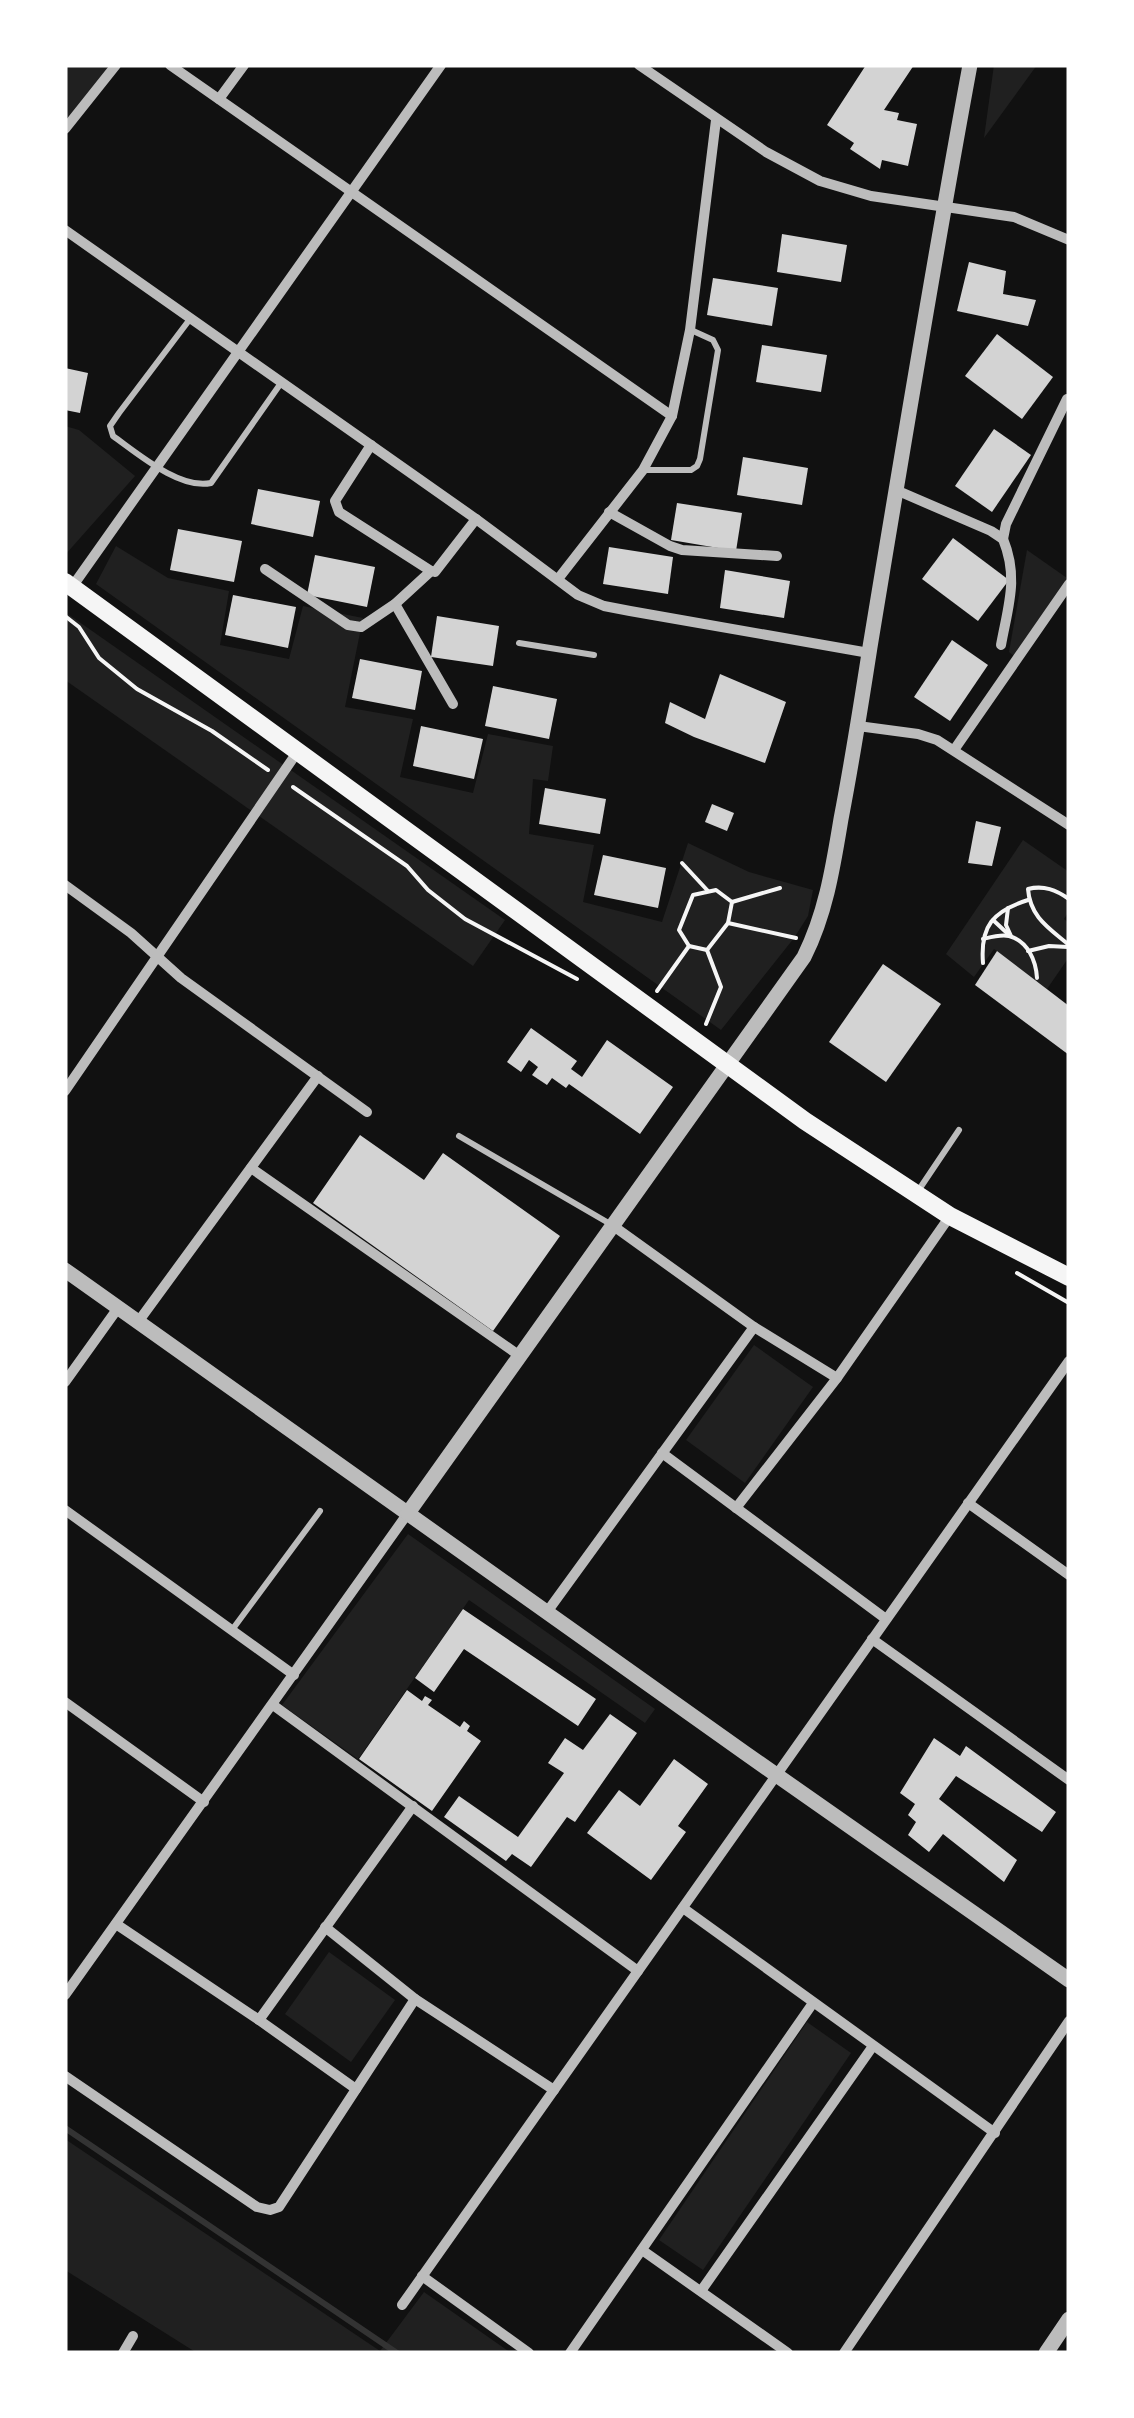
<svg xmlns="http://www.w3.org/2000/svg" width="1134" height="2418" viewBox="0 0 1134 2418" font-family="'PT Sans',sans-serif">
<rect width="100%" height="100%" fill="#111"/>
<!-- green -->
<g fill="#202020">
<polygon points="65,65 113,65 65,133"/>
<polygon points="994,65 1037,65 984,138"/>
<polygon points="65,426 79,430 135,476 65,555"/>
<polygon points="116,546 168,578 229,591 220,645 289,659 303,606 363,618 345,707 413,719 400,777 473,793 488,734 553,746 548,781 533,779 529,834 594,845 583,902 662,922 688,843 749,872 813,890 808,916 794,938 721,1030 96,584"/>
<polygon points="1027,550 1067,578 1014,656 1009,652"/>
<polygon points="65,612 505,920 473,966 65,680"/>
<polygon points="1023,840 1069,872 1069,911 1064,919 1069,923 1069,957 1047,989 994,949 974,977 946,954"/>
<polygon points="754,1345 813,1387 745,1483 686,1440"/>
<polygon points="408,1534 655,1709 645,1723 469,1600 358,1759 282,1705"/>
<polygon points="329,1952 395,2000 351,2062 285,2014"/>
<polygon points="807,2022 851,2053 703,2270 659,2240"/>
<polygon points="65,2139 380,2351 424,2292 511,2353 197,2353 65,2270"/>
</g>
<g fill="none" stroke-linecap="round" stroke-linejoin="round">
<!-- stream -->
<polyline stroke="#333" stroke-width="6" points="65,2128 397,2353"/>
</g>
<!-- building -->
<g fill="#d3d3d3">
<polygon points="866,65 914,65 884,110 899,113 897,120 917,124 908,166 882,160 880,169 850,149 854,143 827,125"/>
<polygon points="782,234 847,245 841,282 777,272"/>
<polygon points="969,262 1006,271 1003,294 1036,300 1028,326 957,311"/>
<polygon points="713,278 778,288 772,326 707,315"/>
<polygon points="997,334 1053,377 1022,419 965,376"/>
<polygon points="762,345 827,355 821,392 756,382"/>
<polygon points="65,368 88,373 80,413 65,410"/>
<polygon points="994,429 1031,455 992,512 955,486"/>
<polygon points="743,457 808,468 802,505 737,495"/>
<polygon points="258,489 320,501 313,537 251,524"/>
<polygon points="677,503 742,513 736,551 671,540"/>
<polygon points="178,529 242,541 234,582 170,570"/>
<polygon points="953,538 1009,580 978,621 922,579"/>
<polygon points="609,547 673,557 668,594 603,584"/>
<polygon points="315,555 375,567 367,607 307,595"/>
<polygon points="725,570 790,581 784,618 720,608"/>
<polygon points="233,595 296,607 288,648 225,635"/>
<polygon points="437,616 499,626 493,666 431,657"/>
<polygon points="952,640 988,665 950,721 914,697"/>
<polygon points="360,659 422,671 415,710 352,698"/>
<polygon points="720,674 786,702 765,763 694,737 665,723 670,702 705,719"/>
<polygon points="493,686 557,699 549,739 485,726"/>
<polygon points="421,726 483,739 474,779 413,766"/>
<polygon points="545,788 606,799 600,834 539,824"/>
<polygon points="712,804 734,813 727,831 705,822"/>
<polygon points="976,821 1001,827 992,866 968,863"/>
<polygon points="603,855 666,868 658,908 594,895"/>
<polygon points="997,951 1069,1006 1069,1055 975,985"/>
<polygon points="883,964 941,1004 886,1082 829,1042"/>
<polygon points="531,1028 577,1061 571,1069 582,1077 607,1040 673,1087 640,1134 569,1084 566,1088 552,1078 547,1085 532,1075 538,1067 529,1060 521,1072 507,1062"/>
<polygon points="360,1135 424,1180 443,1153 560,1236 493,1331 313,1203"/>
<polygon points="463,1609 596,1699 578,1726 464,1649 434,1692 415,1678"/>
<polygon points="407,1690 422,1701 425,1696 432,1700 428,1705 460,1727 464,1721 470,1726 467,1731 481,1741 432,1811 359,1759"/>
<polygon points="610,1714 637,1733 575,1822 567,1817 531,1867 512,1854 506,1861 444,1817 459,1796 518,1837 564,1773 548,1763 565,1738 583,1750"/>
<polygon points="934,1738 960,1756 966,1746 1056,1812 1042,1832 956,1776 939,1799 1017,1860 1004,1882 943,1834 929,1852 908,1835 916,1822 908,1815 915,1804 900,1793"/>
<polygon points="674,1759 708,1784 678,1826 686,1832 651,1880 587,1833 619,1790 640,1806"/>
</g>
<g fill="none" stroke-linecap="round" stroke-linejoin="round">
<!-- path -->
<g stroke="#f5f5f5" stroke-width="4">
<polyline points="65,616 79,627 99,658 137,689 212,731 268,770"/>
<polyline points="293,787 407,866 428,890 465,919 577,979"/>
<polyline points="682,863 708,891"/>
<polygon points="716,890 732,902 728,923 707,950 689,946 679,930 693,895"/>
<path d="M 1069,899 C 1056,890 1044,885 1028,889 C 1030,917 1049,928 1069,945"/>
<polyline points="732,902 780,888"/>
<polyline points="1008,908 1006,925 1011,936"/>
<polyline points="993,920 1007,933"/>
<polyline points="728,923 796,938"/>
<path d="M 983,939 C 991,937 1001,934 1009,936 C 1028,941 1036,961 1037,978"/>
<polyline points="1028,951 1049,946 1068,947"/>
<path d="M 983,963 C 980,926 993,911 1028,900"/>
<polyline points="657,991 689,946"/>
<polyline points="706,1024 721,987 707,950"/>
<polyline points="1017,1273 1069,1303"/>
</g>
<!-- service -->
<g stroke="#bcbcbc" stroke-width="6">
<path d="M 190,319 L 119,413 L 110,426 L 113,436 C 137,453 180,490 211,483 L 281,383"/>
<polyline points="645,470 691,470 697,466 700,459 718,350 713,340 691,330"/>
<polyline points="519,643 594,655"/>
<polyline points="459,1136 612,1225"/>
<polyline points="916,1194 959,1130"/>
<polyline points="232,1630 320,1511"/>
</g>
<!-- minor -->
<g stroke="#bcbcbc" stroke-width="10">
<polyline points="170,65 672,416"/>
<polyline points="639,65 766,152 820,181 871,196 1014,217 1069,240"/>
<polyline points="219,99 244,65"/>
<polyline points="65,129 116,65"/>
<polyline points="65,230 476,519 578,595 604,606 630,611 869,653"/>
<polyline points="371,445 335,501 339,512 431,571 435,572 476,519"/>
<polyline points="896,490 991,531 1003,539 1006,524 1067,399"/>
<polyline points="609,512 670,546 682,550 777,556"/>
<polyline points="265,569 348,625 361,627 395,604 431,571"/>
<polyline points="558,579 643,470 672,416 690,330 716,120"/>
<polyline points="72,587 441,65"/>
<polyline points="395,604 453,704"/>
<path d="M 1001,645 C 1008,606 1019,578 1003,539"/>
<polyline points="858,726 918,734 937,740 1069,825"/>
<polyline points="954,750 1069,584"/>
<polyline points="65,885 131,933 181,978 367,1112"/>
<polyline points="65,1091 298,751"/>
<polyline points="251,1168 520,1356"/>
<polyline points="612,1225 754,1327 837,1378"/>
<polyline points="138,1322 318,1076"/>
<polyline points="65,1382 118,1308"/>
<polyline points="662,1453 886,1619"/>
<polyline points="968,1503 1069,1575"/>
<polyline points="736,1508 837,1378 950,1216"/>
<polyline points="65,1510 294,1675"/>
<polyline points="547,1612 754,1327"/>
<polyline points="872,1639 1069,1780"/>
<polyline points="65,1702 204,1802"/>
<polyline points="273,1705 638,1971"/>
<polyline points="683,1908 995,2133"/>
<polyline points="116,1924 259,2020 356,2089"/>
<polyline points="325,1927 415,1999 554,2090"/>
<polyline points="65,1995 408,1513"/>
<polyline points="259,2020 413,1806"/>
<polyline points="65,2076 257,2207 270,2210 279,2207 415,1999"/>
<polyline points="642,2250 788,2353"/>
<polyline points="422,2276 529,2353"/>
<polyline points="701,2291 873,2046"/>
<polyline points="402,2305 1069,1361"/>
<polyline points="123,2353 133,2336"/>
<polyline points="570,2353 813,2003"/>
<polyline points="844,2353 1069,2021"/>
</g>
<!-- tertiary -->
<g stroke="#bcbcbc" stroke-width="15">
<polyline points="65,1270 745,1753 1069,1980"/>
<path d="M 408,1513 L 804,957 C 826,913 833,867 841,819 C 852,762 861,705 870,647 C 902,453 934,259 970,65"/>
<polyline points="1046,2353 1069,2319"/>
</g>
<!-- secondary -->
<polyline stroke="#f5f5f5" stroke-width="18" points="65,582 805,1121 950,1216 1069,1277"/>
</g>
<!-- border -->
<rect width="1134" height="2418" fill="none" stroke="#ffffff" stroke-width="135"/>
</svg>
